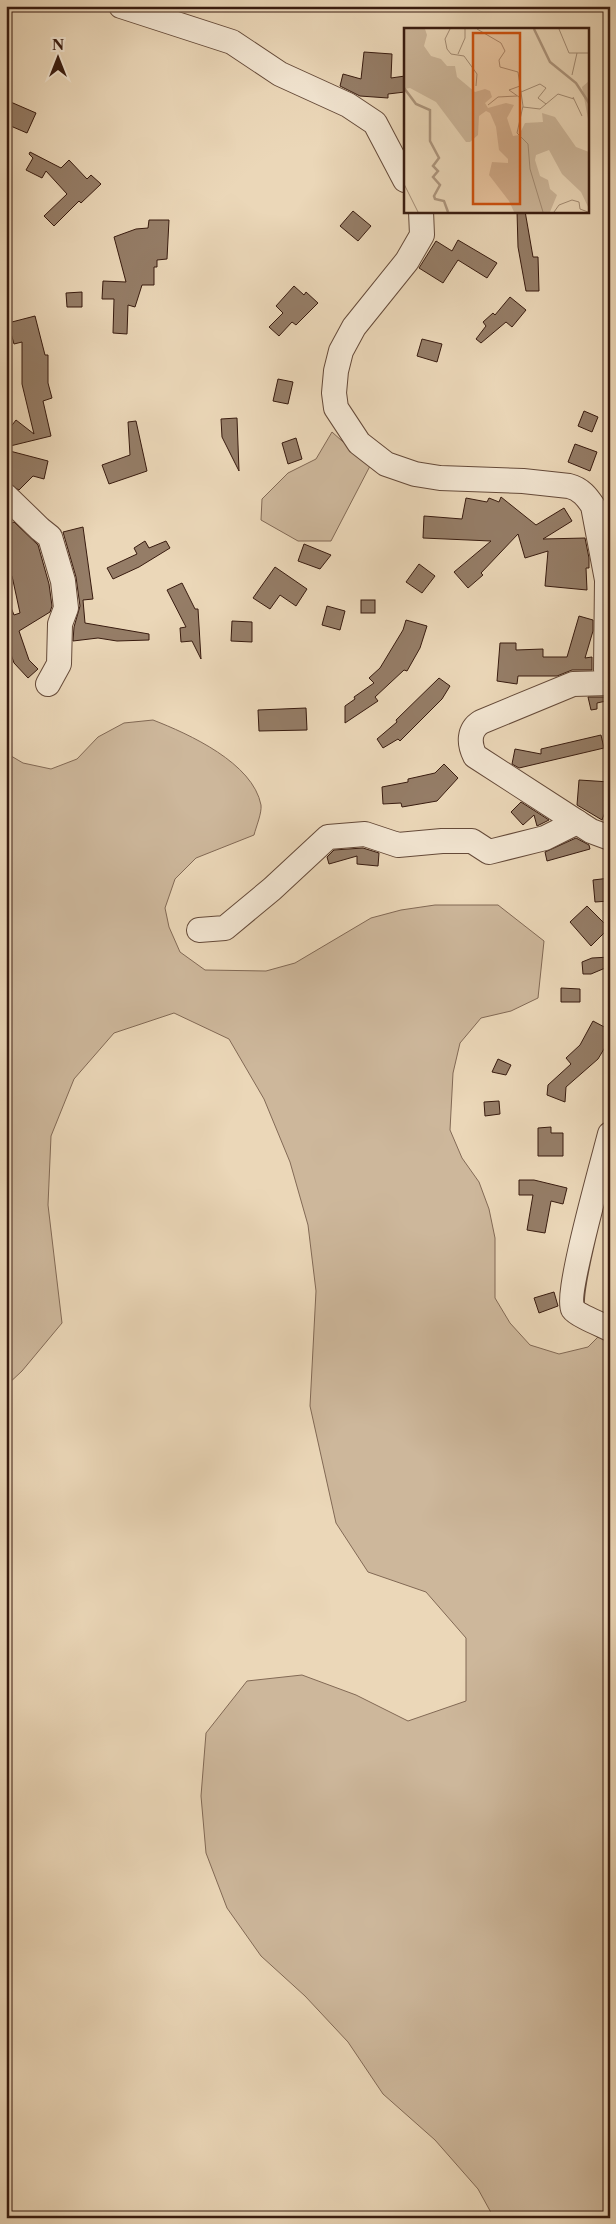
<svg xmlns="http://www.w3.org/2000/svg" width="616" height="2224" viewBox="0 0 616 2224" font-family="'Libre Caslon Text',serif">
<rect width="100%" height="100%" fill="#ebd7b8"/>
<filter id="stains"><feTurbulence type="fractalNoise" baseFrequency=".004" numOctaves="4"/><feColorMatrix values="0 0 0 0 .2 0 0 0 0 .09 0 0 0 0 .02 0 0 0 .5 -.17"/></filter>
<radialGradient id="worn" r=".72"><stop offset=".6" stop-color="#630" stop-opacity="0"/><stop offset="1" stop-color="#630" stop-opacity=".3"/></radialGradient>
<!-- green -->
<g fill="#cdb79b" stroke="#826955">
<polygon points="332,432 370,466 331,541 298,541 261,520 262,499 288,473 316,459"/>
<path d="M 153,720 C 189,734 253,763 261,805 C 262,813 256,827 254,835 L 196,858 L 175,879 L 165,908 L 169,927 L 180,952 L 205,970 L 266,971 L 295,963 L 371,918 L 401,910 L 435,905 L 498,905 L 544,941 L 538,998 L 511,1011 L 481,1018 L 460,1043 L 453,1073 L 450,1130 L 462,1158 L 479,1182 L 489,1209 L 495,1238 L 495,1298 L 510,1323 L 530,1345 L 559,1354 L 588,1347 L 609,1326 L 610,1322 L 610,2218 L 494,2218 L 478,2189 L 435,2140 L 383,2094 L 348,2042 L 305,1996 L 261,1956 L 227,1908 L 206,1853 L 201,1796 L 206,1733 L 247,1681 L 302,1675 L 356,1695 L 408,1721 L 466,1701 L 466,1638 L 426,1592 L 368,1572 L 336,1523 L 310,1406 L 316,1291 L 308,1225 L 290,1162 L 264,1099 L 229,1039 L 174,1013 L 114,1033 L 74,1079 L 51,1136 L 48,1205 L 62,1323 L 22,1371 L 6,1386 L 6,753 L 23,763 L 51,769 L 77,759 L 98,737 L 124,723 Z"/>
</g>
<!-- building -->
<g fill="#957d67" stroke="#381b0f">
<polygon points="364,52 392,54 391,78 405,76 405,92 388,94 388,98 360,96 340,86 343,74 361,79"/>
<polygon points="6,100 36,113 27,133 6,124"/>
<polygon points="30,152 61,168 69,160 87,179 91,175 101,184 81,203 79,201 54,226 44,216 67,194 46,171 42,178 26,170 33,158 29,154"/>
<polygon points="353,211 371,226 358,241 340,226"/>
<polygon points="517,211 525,211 533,257 538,257 539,291 526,291 518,247"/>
<polygon points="149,220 169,220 167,259 157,260 157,267 154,267 154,285 142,285 135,307 128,305 127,334 113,333 114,299 102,299 103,281 126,282 114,237 136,229 148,228"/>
<polygon points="458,240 497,263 487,278 458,260 443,283 419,268 436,241 452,251"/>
<polygon points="294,286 304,295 306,292 318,303 296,325 292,322 279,336 269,327 283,313 276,306"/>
<polygon points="82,292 82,307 67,307 66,293"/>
<polygon points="510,297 526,310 512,327 506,322 481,343 476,339 486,326 483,322 493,313 495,315"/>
<polygon points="35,316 45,355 48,355 48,383 52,398 43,401 51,436 6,447 6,433 16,420 34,434 22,384 22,342 14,344 8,323"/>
<polygon points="422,339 442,344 437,362 417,356"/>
<polygon points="278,379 293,382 288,404 273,401"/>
<polygon points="584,411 598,417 592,432 578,426"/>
<polygon points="237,418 239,471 222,437 221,419"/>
<polygon points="136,421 147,471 109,484 102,465 130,455 128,422"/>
<polygon points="296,438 302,459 288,464 282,443"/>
<polygon points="575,444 597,452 590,471 568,462"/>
<polygon points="6,450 48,461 44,479 33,476 19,490 6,483"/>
<polygon points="501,497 536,525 564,508 572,521 543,539 585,538 589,558 589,568 586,568 587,590 545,586 548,551 525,558 518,534 481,573 483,575 468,588 454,572 491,541 423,538 424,516 462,519 466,498 487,502 489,498 499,502"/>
<polygon points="14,522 38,545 49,584 52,606 50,612 19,631 29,660 38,669 28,678 14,663 6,640 6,600 8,600 14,615 20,613 12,576 6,581 6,526"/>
<polygon points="83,527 93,599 83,600 85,623 149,634 149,640 117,641 98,638 73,641 74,627 80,606 76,577 63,532"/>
<polygon points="145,541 149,548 166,541 170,548 139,567 113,579 107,568 137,554 134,548"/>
<polygon points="304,544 331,555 320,569 298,561"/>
<polygon points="419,564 435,576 422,593 406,582"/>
<polygon points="275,567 307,589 296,606 280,595 270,609 253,598"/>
<polygon points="182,583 195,609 198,609 201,659 192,641 181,642 180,628 186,627 167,590"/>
<rect x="361" y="600" width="14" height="13"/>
<polygon points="327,606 345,611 340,630 322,625"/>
<polygon points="579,616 593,620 593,631 585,658 592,657 592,670 572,670 557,676 518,676 517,684 497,681 500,643 516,643 516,650 543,649 543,657 567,657"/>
<polygon points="406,620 427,626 420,648 407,671 404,670 375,697 378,701 345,723 345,706 355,699 354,697 374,683 369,678 380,668 403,630"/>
<polygon points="232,621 252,622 252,642 231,641"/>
<polygon points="439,678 450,686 442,699 400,741 398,739 383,748 377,739 397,722 396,720"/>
<polygon points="588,697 605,697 606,701 597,703 597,709 591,710"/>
<polygon points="306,708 307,730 259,731 258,710"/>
<polygon points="601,735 604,748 519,768 512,764 515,749 541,754 541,749"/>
<polygon points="444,764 458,778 437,801 402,807 401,803 383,804 382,787 408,782 408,779 435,773"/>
<polygon points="579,780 610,782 610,799 602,820 577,805"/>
<polygon points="521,802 549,820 537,826 534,815 523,825 511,812"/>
<polygon points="576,838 589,845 590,849 547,861 545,852"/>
<polygon points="363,848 379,853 378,866 357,864 357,856 329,864 327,857 334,850"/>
<polygon points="610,878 610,901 595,902 593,880"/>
<polygon points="587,906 609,928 591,946 570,922"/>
<polygon points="610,957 610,966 591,974 583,974 582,962 592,958"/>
<polygon points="561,988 580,989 580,1002 561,1002"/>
<polygon points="593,1021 610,1030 610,1039 598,1059 566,1087 565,1102 547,1095 548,1085 571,1064 566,1058 580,1045"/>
<polygon points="498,1059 511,1065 506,1075 492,1072"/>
<polygon points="499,1101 500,1114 485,1116 484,1102"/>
<polygon points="551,1127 551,1133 563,1133 563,1156 538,1156 538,1128"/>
<polygon points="519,1180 534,1180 567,1188 563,1204 551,1201 545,1233 527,1230 533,1195 519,1195"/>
<polygon points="554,1292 558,1306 539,1313 534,1298"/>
</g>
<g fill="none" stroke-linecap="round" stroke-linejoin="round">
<defs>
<g id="minor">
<polyline points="121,6 232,42 280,74 348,105 375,123 405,180"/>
<path d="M 421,211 L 422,235 L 407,261 L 354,327 L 341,351 L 336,371 L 334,393 L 336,408 L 359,443 L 386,464 L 415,474 L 440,478 L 523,481 L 569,486 C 581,489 587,497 593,506 L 607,580 L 606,670 L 610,676"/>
<polyline points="6,496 40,529 50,537 63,581 66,608 60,624 59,664 48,684"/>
<path d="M 610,683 L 573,684 L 481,722 C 468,730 469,744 475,756 L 591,831 L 610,838"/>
<polyline points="199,930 225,928 272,889 328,837 365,834 398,845 442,841 472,841 489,852 545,838 577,822"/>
<path d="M 610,1134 C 604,1158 565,1294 573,1309 C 577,1315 602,1325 610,1329"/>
</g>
</defs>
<!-- minor casing -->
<use href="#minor" stroke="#654a39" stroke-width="26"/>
<!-- minor -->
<use href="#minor" stroke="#f2e5d1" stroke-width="24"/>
</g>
<!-- overview -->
<g transform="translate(404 28)">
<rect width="185" height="185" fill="#ebd7b8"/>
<path d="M 0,1 L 21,1 L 23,7 L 20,18 L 27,28 L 37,31 L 43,38 L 51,38 L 53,49 L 71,64 L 81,61 L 86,63 L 88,69 L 81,75 L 84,80 L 102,75 L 110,77 L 103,90 L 109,108 L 115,107 L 121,95 L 139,94 L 138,85 L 151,89 L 172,119 L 185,124 L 185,181 L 177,164 L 158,146 L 145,122 L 132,127 L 131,132 L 136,148 L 144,152 L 146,161 L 153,167 L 146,184 L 110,184 L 105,173 L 85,147 L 88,134 L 104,135 L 104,131 L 95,122 L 92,99 L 86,85 L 82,83 L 75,88 L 74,107 L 66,114 L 62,114 L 32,74 L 6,60 L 0,61 ZM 185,53 L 185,96 L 178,59 Z" fill="#cdb79b"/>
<path fill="none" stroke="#ae977f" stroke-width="2.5" d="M 130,1 L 146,34 L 172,55 L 185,75M 0,60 L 12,76 L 26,82 L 26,113 L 35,130 L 29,138 L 34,143 L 29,149 L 36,157 L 30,168 L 31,171 L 40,173 L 44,184"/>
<path fill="none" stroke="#a38c74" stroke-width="1" d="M 46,1 L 41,11 L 43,21 L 47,26 L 60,28 L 73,46 L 72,58M 73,1 L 97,15 L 101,23 L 95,32 L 96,39 L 114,44 L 119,78 L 113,105 L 124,116 L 126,141 L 139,184M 155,1 L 165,25 L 185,25M 54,26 L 61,10 L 61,1M 168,47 L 173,25M 117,64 L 136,56 L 142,60 L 134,70 L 142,76M 115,69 L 105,62 L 116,58M 169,69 L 178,88M 84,77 L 94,69 L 113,68M 119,79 L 136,81 L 154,66 L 170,71M 0,156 L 14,184M 150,184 L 155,177 L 168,172 L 175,174 L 176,181 L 184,184"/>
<path fill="#ce500c" fill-opacity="0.15" stroke="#ce500c" stroke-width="2.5" d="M 69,5 L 116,5 L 116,176 L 69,176 Z"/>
<rect width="185" height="185" fill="none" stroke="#381b0f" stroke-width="2.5"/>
</g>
<!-- margin -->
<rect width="616" height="2224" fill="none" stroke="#ebd7b8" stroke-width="25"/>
<rect x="8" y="8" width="601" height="2209" fill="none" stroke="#381b0f" stroke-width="2.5"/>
<rect x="12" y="12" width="591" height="2199" fill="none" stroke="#381b0f"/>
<!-- north arrow -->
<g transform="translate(58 58)" stroke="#f2e5d1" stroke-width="4" paint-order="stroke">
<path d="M0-4L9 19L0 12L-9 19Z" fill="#381b0f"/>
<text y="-8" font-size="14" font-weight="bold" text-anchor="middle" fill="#381b0f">N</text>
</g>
<rect width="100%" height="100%" filter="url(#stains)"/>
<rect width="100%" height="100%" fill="url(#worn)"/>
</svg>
